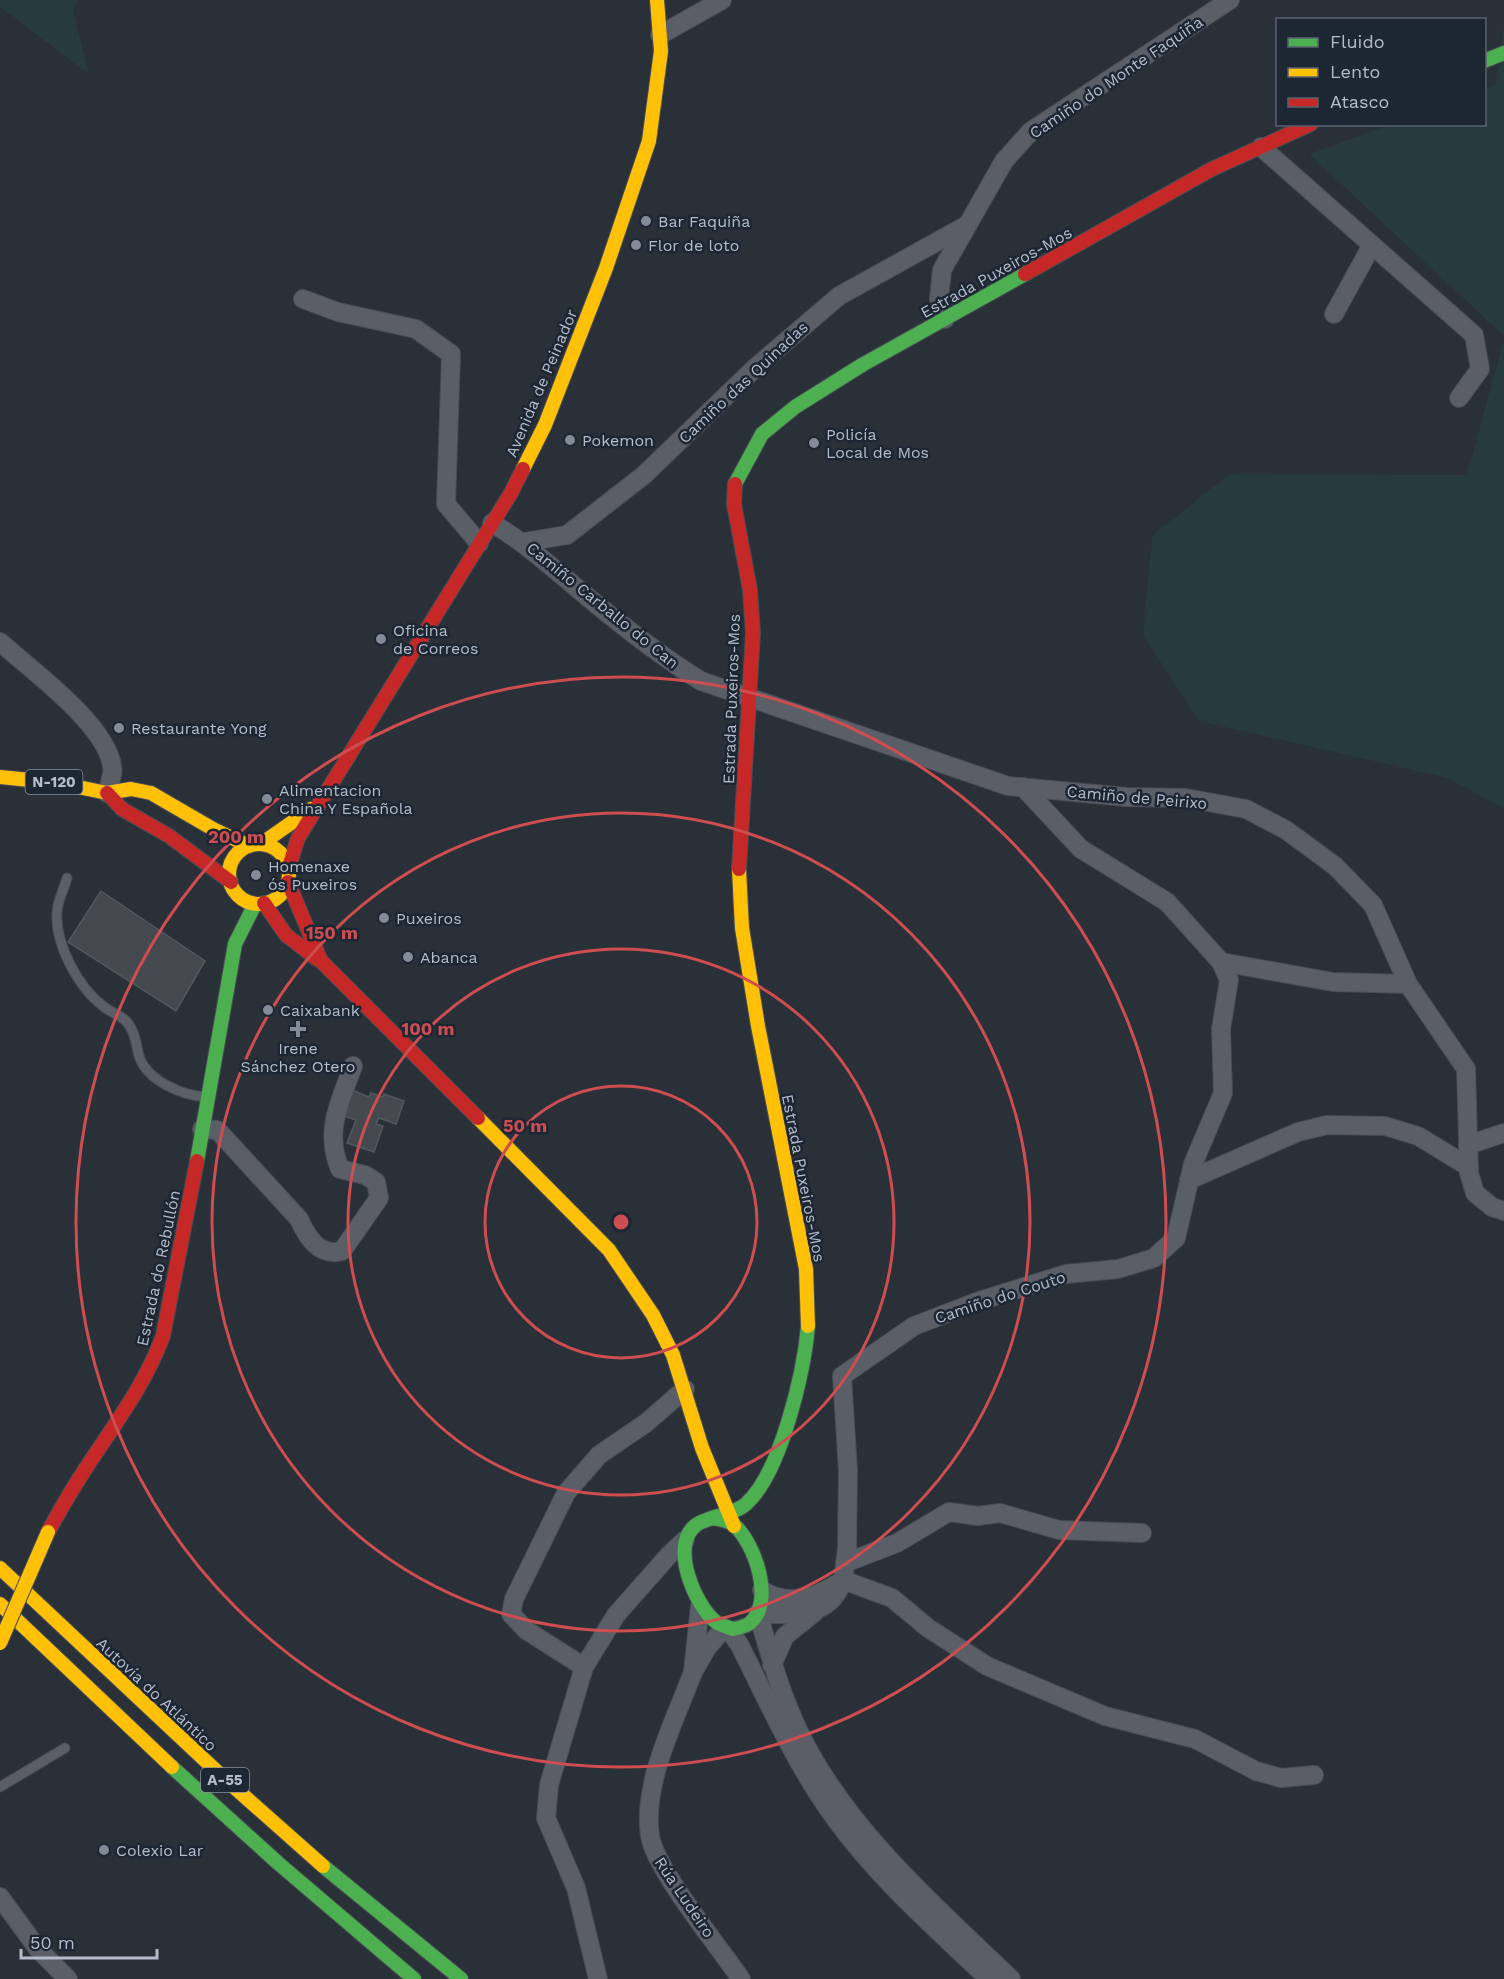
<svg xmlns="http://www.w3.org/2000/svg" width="1504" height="1979" viewBox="0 0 1504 1979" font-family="'Work Sans',sans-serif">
<rect width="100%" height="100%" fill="#2a3038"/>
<!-- green -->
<g fill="#273a3e">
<polygon points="0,0 77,0 73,14 90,75 0,7"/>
<polygon points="1504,21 1504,336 1309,154 1389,125 1484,124 1485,89 1496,84"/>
<polygon points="1504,339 1504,809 1448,778 1199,721 1143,635 1152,536 1229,474 1467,475"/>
</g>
<!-- building -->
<g fill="#444950" stroke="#52575f" stroke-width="1.5">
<polygon points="101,891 205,961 176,1011 68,942"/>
<polygon points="347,1088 369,1097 371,1093 383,1097 384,1094 404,1101 396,1124 379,1118 376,1124 383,1126 374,1152 347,1143 356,1120 338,1114"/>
</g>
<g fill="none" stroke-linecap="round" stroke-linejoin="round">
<defs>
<g id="lane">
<path d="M 67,878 C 64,889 57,902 57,913 C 55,944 78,987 103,1006 C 110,1012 120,1015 126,1021 C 135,1030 136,1045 139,1056 C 147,1081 183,1096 207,1097"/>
<polyline points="0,1787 65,1748"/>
</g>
<g id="street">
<polyline points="660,35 722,0"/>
<polyline points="1261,147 1474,335 1480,369 1459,398"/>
<polyline points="303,299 338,312 416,329 451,354 446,504 479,543"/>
<polyline points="1334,314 1371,247"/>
<polyline points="945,319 939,298 942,270 1004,161 1031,131 1230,0"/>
<path d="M 492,523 C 529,545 557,572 590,599 C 626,629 662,657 701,681 L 1008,786 L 1127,797 L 1186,798 L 1246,809 L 1286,830 L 1335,866 L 1373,905 L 1408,984 L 1466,1069 L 1469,1173 L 1475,1193 L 1492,1207 L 1504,1211"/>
<polyline points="525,542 567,535 644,475 756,367 839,296 967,225"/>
<path d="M 0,642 C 31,670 106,724 112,766 C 114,774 109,785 107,793"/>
<polyline points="1023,787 1081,849 1167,902 1221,962 1229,980 1221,1029 1223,1093 1193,1164 1176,1238 1154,1258 1118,1269 1066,1274 979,1301 914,1326 842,1376 848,1471 847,1549 843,1580 892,1598 928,1628 987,1666 1105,1716 1195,1739 1256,1771 1281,1778 1314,1775"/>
<polyline points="1221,962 1333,982 1408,984"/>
<path d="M 202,1129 L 217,1130 L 221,1134 L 299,1219 C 307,1237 319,1257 342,1251 L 379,1198 L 376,1182 L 365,1175 L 340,1169 C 324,1131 340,1102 353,1066"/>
<polyline points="1468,1145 1504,1133"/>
<polyline points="1189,1180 1298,1132 1327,1125 1385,1126 1418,1136 1469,1167"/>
<polyline points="845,1563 897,1543 949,1512 978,1516 1000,1513 1059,1530 1142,1533"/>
<path d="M 762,1590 C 788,1608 819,1596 843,1580 C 830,1619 793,1615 758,1613 C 770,1656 782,1698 802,1738 C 850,1833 936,1907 1011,1979"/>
<polyline points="700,1606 693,1672 707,1648 724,1628"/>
<path d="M 729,1630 L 739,1644 C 769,1703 795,1763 834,1817 C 877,1877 935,1928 989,1979"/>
<polyline points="772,1665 785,1636 815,1612"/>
<polyline points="584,1667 526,1630 511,1614 514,1599 566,1493 599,1455 646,1423 685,1389"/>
<path d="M 693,1672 C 675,1721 642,1783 650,1836 C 655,1869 720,1948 741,1979"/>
<polyline points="0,1897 38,1949 68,1979"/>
<polyline points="598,1979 576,1888 546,1818 549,1785 584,1667 616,1615 669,1555 685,1540"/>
</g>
<g id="fast">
<polyline points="1484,61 1504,53"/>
<polyline points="735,484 762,434 795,407 862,365 1025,274"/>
<polyline points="197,1161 235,944 255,904"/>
<path d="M 712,1518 C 723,1514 737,1512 746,1504 C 781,1473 804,1371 808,1326"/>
<path d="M 712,1518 C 720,1519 728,1520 734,1525 C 755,1543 775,1602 750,1623 C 746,1626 738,1628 733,1629 C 727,1627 720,1625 716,1622 C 695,1606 670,1546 695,1526 C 699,1522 707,1520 712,1518 Z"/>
<polyline points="172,1767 278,1863 414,1979"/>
<polyline points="323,1866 461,1979"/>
</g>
<g id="slow">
<polyline points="523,469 545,425 606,268 649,141 661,51 657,0"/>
<polyline points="0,777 59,783 107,793 131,789 151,793 213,829 249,846"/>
<polyline points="261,844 311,809"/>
<circle cx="259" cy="874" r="30"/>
<polyline points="739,869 742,928 758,1026 806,1269 808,1326"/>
<polyline points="478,1118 609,1250 653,1315 673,1355 702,1448 734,1526"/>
<polyline points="0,1568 225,1779 323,1866"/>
<polyline points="0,1604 172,1767"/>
</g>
<g id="jam">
<polyline points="1025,274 1212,169 1311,124"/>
<polyline points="735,484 734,504 750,590 753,633 739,869"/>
<polyline points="107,793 122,809 169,836 231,882"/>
<polyline points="289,867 298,838 511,493 523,469"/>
<polyline points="288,882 321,961 478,1118"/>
<polyline points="264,903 286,935 317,959"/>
<path d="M 48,1532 C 60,1510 72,1489 86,1468 C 114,1425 145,1385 163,1336 L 197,1161"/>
</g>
</defs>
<!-- lane casing -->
<use href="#lane" stroke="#484c53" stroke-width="11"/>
<!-- street casing -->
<use href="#street" stroke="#484c53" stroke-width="20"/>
<!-- fast casing -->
<use href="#fast" stroke="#484c53" stroke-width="16"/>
<!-- slow casing -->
<use href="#slow" stroke="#484c53" stroke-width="16"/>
<!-- jam casing -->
<use href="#jam" stroke="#484c53" stroke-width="16"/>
<!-- lane -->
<use href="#lane" stroke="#5a5e66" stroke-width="9"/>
<!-- street -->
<use href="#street" stroke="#5a5e66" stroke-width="18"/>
<!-- fast -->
<use href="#fast" stroke="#4caf50" stroke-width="14"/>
<!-- slow -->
<use href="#slow" stroke="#ffc107" stroke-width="14"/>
<!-- jam -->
<use href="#jam" stroke="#c62828" stroke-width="14"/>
<defs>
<polyline id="slow-bridge" points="0,1643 48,1532"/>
</defs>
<!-- slow-bridge casing -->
<use href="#slow-bridge" stroke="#484c53" stroke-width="16" stroke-linecap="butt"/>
<!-- slow-bridge -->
<use href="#slow-bridge" stroke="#ffc107" stroke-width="14"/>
</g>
<!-- distance rings -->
<g fill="none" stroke="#ce4d50" stroke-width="3">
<circle cx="621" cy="1222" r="136"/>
<circle cx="621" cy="1222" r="273"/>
<circle cx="621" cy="1222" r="409"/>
<circle cx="621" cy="1222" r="545"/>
</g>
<!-- markers -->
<g fill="#848b96" stroke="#1d2633" stroke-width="2">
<circle cx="646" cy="221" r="6"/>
<circle cx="636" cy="245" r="6"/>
<circle cx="570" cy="440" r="6"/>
<circle cx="814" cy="443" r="6"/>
<circle cx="381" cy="639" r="6"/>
<circle cx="119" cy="728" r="6"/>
<circle cx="267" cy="799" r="6"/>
<circle cx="256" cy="875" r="6"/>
<circle cx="384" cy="918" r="6"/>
<circle cx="408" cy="957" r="6"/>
<circle cx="268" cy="1010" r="6"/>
<path d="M295 1020h6v6h6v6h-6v6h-6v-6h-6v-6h6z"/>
<circle cx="104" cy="1850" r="6"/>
</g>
<g text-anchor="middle" stroke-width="5" stroke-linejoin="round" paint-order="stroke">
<!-- shield labels -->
<g fill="#1d2633" stroke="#878f9c" stroke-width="1.5">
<rect x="25.5" y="770" width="57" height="24" rx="4.5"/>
<rect x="201" y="1768" width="48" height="24" rx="4.5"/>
</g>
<g font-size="15" font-weight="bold" fill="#b4bcc9">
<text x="54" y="787">N-120</text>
<text x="225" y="1785">A-55</text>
</g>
<!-- street labels -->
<g font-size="16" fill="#b4bcc9" stroke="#1d2633">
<text transform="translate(1116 77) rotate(-34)" y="6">Camiño do Monte Faquiña</text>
<text transform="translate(996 272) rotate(-29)" y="6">Estrada Puxeiros-Mos</text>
<text transform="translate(743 382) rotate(-43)" y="6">Camiño das Quinadas</text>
<text transform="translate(541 383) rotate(-67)" y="6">Avenida de Peinador</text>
<text transform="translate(603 605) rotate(39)" y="6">Camiño Carballo do Can</text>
<text transform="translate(731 699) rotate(-88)" y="6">Estrada Puxeiros-Mos</text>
<text transform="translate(1137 797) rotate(5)" y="6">Camiño de Peirixo</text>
<text transform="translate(804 1178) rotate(79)" y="6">Estrada Puxeiros-Mos</text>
<text transform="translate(158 1268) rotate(-78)" y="6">Estrada do Rebullón</text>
<text transform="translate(1000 1297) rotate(-18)" y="6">Camiño do Couto</text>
<text transform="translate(157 1694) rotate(43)" y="6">Autovía do Atlántico</text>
<text transform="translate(685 1897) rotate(56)" y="6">Rúa Ludeiro</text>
</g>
<!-- poi labels -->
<g font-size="16" fill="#b4bcc9" stroke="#1d2633" text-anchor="start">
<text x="658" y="227">Bar Faquiña</text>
<text x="648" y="251">Flor de loto</text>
<text x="826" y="440">Policía<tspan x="826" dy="18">Local de Mos</tspan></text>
<text x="582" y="446">Pokemon</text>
<text x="393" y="636">Oficina<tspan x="393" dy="18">de Correos</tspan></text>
<text x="131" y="734">Restaurante Yong</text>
<text x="279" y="796">Alimentacion<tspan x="279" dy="18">China Y Española</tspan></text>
<text x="268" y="872">Homenaxe<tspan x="268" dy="18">ós Puxeiros</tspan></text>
<text x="396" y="924">Puxeiros</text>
<text x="420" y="963">Abanca</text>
<text x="280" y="1016">Caixabank</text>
<text x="298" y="1054" text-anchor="middle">Irene<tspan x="298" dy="18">Sánchez Otero</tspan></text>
<text x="116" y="1856">Colexio Lar</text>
</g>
</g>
<circle cx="621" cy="1222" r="9" fill="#ce4d50" stroke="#1d2633" stroke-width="3"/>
<g font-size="18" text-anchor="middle" font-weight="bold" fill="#ce4d50" stroke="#1d2633" stroke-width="5" stroke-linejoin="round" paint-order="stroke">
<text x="236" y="843">200 m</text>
<text x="332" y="939">150 m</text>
<text x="428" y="1035">100 m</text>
<text x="525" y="1132">50 m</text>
</g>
<!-- legend -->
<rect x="1276" y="18" width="210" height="108" fill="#1d2633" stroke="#59626f" stroke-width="1.5"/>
<rect x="1288" y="38" width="30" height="9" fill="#4caf50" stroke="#59626f" stroke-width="1.5"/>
<text x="1330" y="48" font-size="18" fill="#b4bcc9">Fluido</text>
<rect x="1288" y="68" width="30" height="9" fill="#ffc107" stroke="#59626f" stroke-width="1.5"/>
<text x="1330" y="78" font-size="18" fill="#b4bcc9">Lento</text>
<rect x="1288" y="98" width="30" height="9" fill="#c62828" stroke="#59626f" stroke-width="1.5"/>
<text x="1330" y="108" font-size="18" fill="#b4bcc9">Atasco</text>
<!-- scale -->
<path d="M21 1949v9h136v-9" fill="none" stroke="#b4bcc9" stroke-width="3"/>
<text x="30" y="1949" font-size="18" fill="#b4bcc9" stroke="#1d2633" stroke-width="4.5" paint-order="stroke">50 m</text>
</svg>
